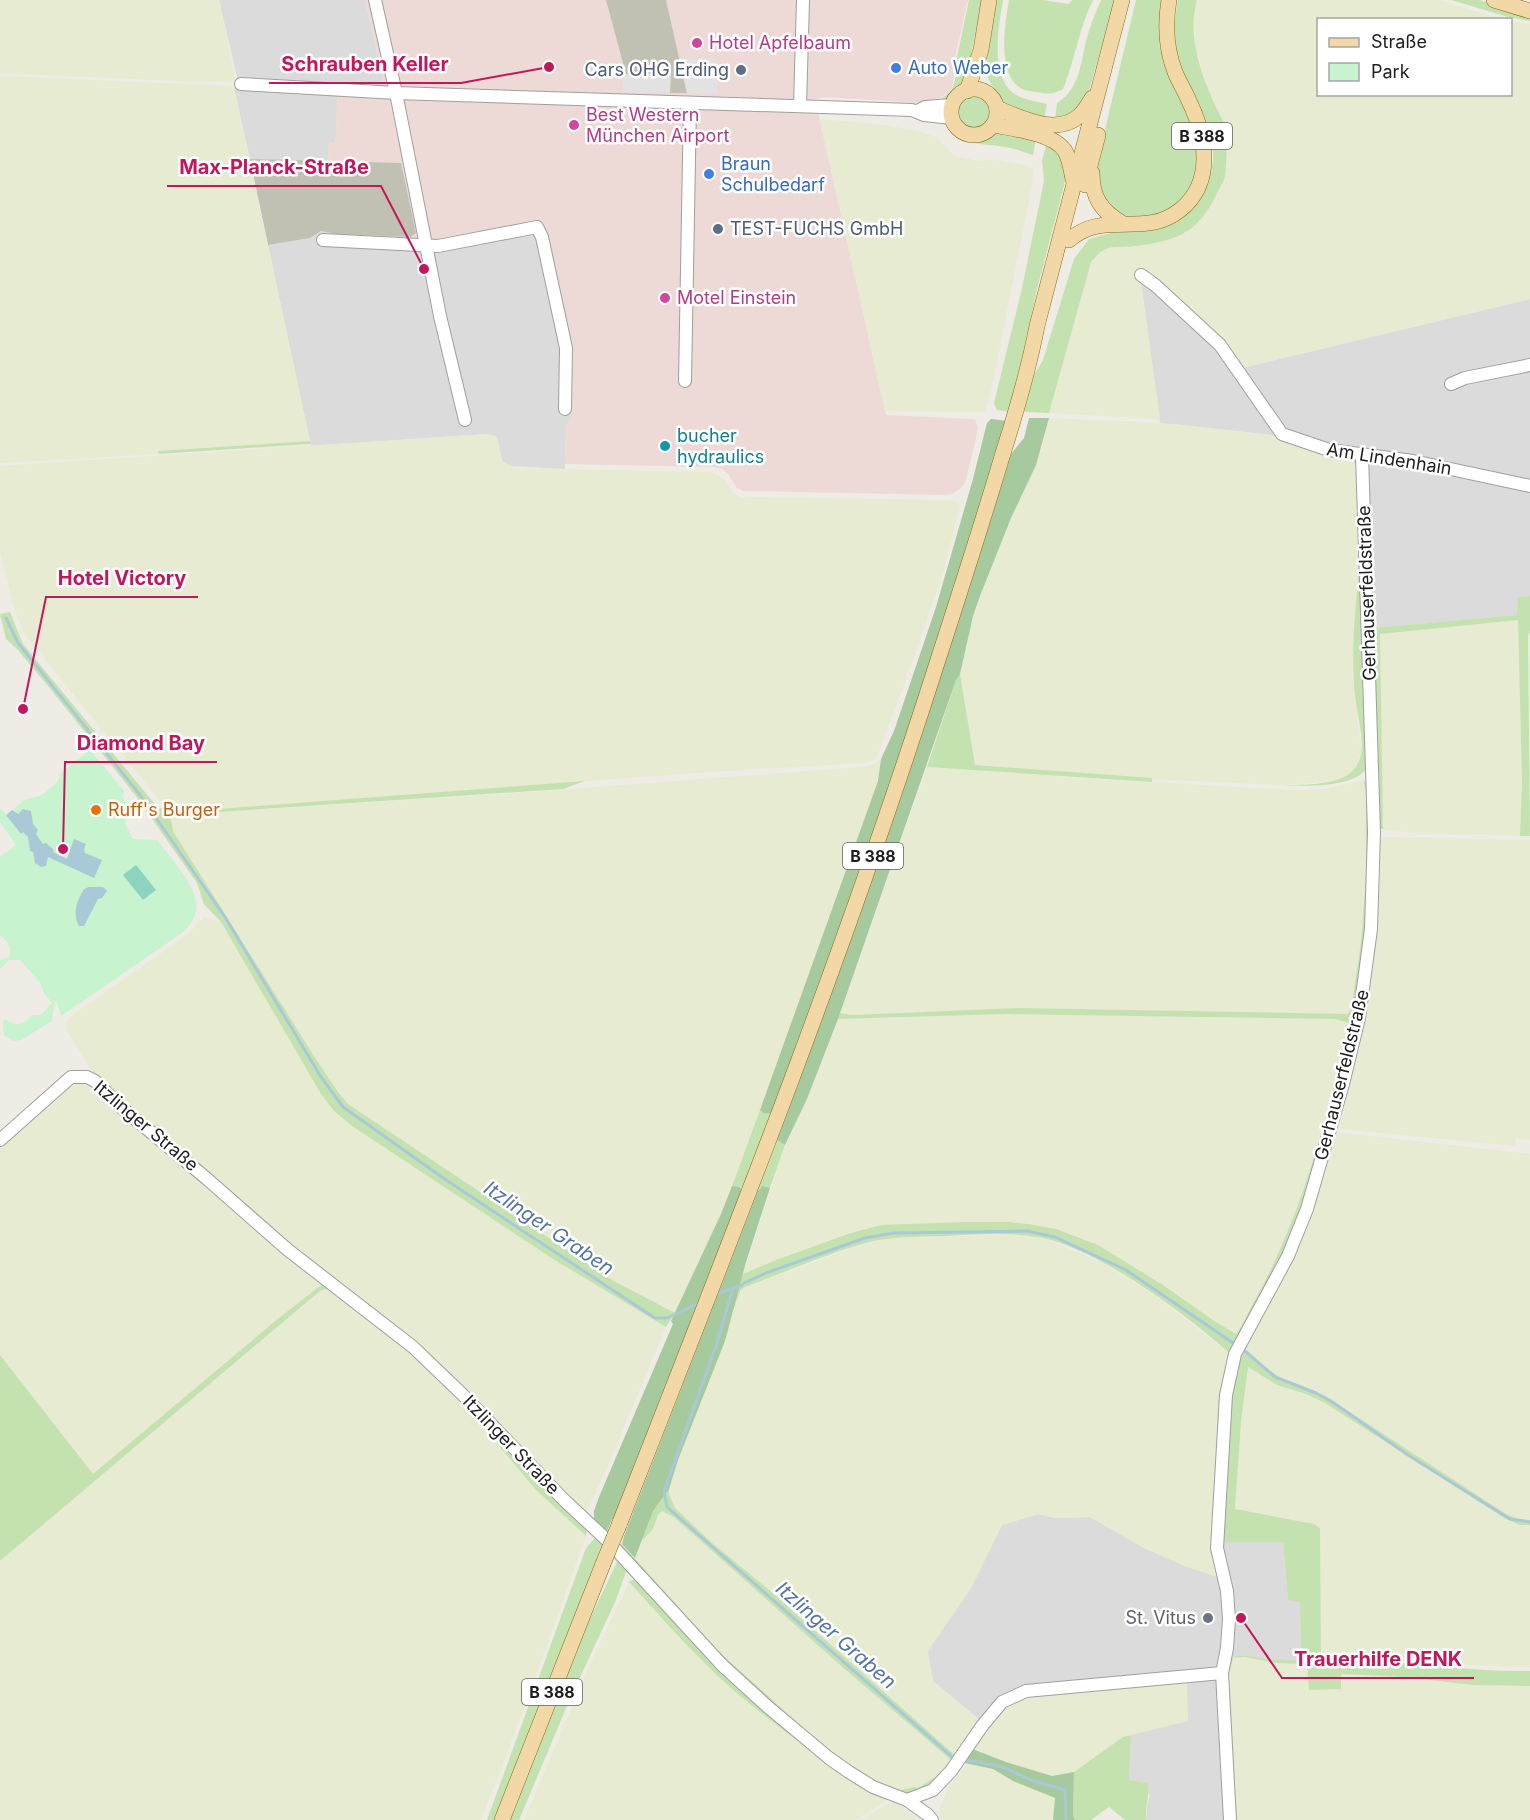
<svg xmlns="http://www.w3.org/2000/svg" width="1530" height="1820" viewBox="0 0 1530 1820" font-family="Inter,sans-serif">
<rect width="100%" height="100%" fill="#eeece5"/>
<!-- residential -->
<g fill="#dcdbdb">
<polygon points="219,0 365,0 384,83 338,81 336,137 335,142 329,142 328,162 250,159 234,88 237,77"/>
<polygon points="541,220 570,349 571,418 566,427 565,469 508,466 502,461 497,437 487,434 311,446 268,245 310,238 321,231 336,234 411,237 428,243"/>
<polygon points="1139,273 1242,368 1530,299 1530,596 1518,597 1518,615 1364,629 1272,435 1160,423"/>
<polygon points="1038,1514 1055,1518 1090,1517 1144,1548 1217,1576 1213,1557 1213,1542 1283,1542 1288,1600 1300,1601 1301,1661 1273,1661 1243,1655 1230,1659 1234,1820 1146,1820 1147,1807 1150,1795 1129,1781 1131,1735 1188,1720 981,1721 933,1681 927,1651 971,1588 1002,1525"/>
</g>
<!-- commercial -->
<polygon fill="#edd9d6" points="365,0 968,0 955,57 953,83 951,90 940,98 918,103 825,97 815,99 886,415 975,419 978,428 975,442 965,483 960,489 952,494 944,495 744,491 737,488 728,474 722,469 714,467 565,464 566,427 571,417 570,349 541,220 428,243 411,237 415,236 340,163 328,162 329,142 335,142 336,137 338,81 384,82"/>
<!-- construction -->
<g fill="#c0c1b2">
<polygon points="606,0 666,0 687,93 670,93 670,74 626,74"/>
<polygon points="250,159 401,163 416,233 411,237 336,234 321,231 310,238 268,245"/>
</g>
<!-- farmland -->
<g fill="#e7ebd2">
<polygon points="0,0 219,0 236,81 230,82 180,81 0,73"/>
<polygon points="1197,0 1438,0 1502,19 1318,20 1318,94 1510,94 1511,21 1530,24 1530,299 1241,368 1140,274 1160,419 1049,413 1091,261 1100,250 1115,247 1134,246 1187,233 1226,131 1209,92 1193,38 1193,11"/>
<polygon points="0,76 229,86 234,88 310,441 158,451 159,454 0,463"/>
<polygon points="820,119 885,125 918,131 936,137 955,156 978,161 996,160 1025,165 1033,169 1032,185 992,387 985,412 885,411"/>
<polygon points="1049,418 1174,424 1272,435 1352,460 1357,467 1360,550 1352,674 1361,749 1358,765 1354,771 1338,779 1325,782 1281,785 1170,780 975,765 960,674 973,616 980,596 1011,518 1036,465"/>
<polygon points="487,434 497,437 502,461 514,468 712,472 725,480 732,491 740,497 949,500 958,502 960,506 945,566 914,658 877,757 871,761 863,763 694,773 218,809 170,808 163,804 111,741 23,632 13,605 0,552 0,466"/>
<polygon points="1518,620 1522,782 1520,836 1412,833 1384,829 1382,797 1380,633"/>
<polygon points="881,759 878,781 784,1046 721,1214 675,1313 612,1280 348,1104 338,1092 314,1056 173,831 171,819 173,815 517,793 861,767 875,764"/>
<polygon points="927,767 1110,780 1291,790 1327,789 1363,780 1366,791 1366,878 1361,942 1351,1010 1346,1014 1020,1008 851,1015 840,1013"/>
<polygon points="1383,837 1530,840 1530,1140 1516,1138 1515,1146 1341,1129 1340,1125 1359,1050 1370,994 1378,914 1381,846 1380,840"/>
<polygon points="204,917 221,922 321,1094 334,1111 352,1126 553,1259 666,1327 608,1466 587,1511 585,1512 506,1437 321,1272 166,1142 94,1075 66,1029 66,1022 74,1014 187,935"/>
<polygon points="1005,1014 1334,1019 1347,1022 1349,1026 1340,1062 1304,1191 1294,1220 1274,1266 1236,1334 1213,1320 1163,1285 1098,1245 1056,1229 1028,1224 1009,1222 907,1224 805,1250 743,1274 784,1149 807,1099 838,1019"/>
<polygon points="85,1080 324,1283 280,1317 93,1475 0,1355 0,1145 69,1084"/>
<polygon points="1335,1132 1530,1154 1530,1520 1520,1519 1506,1514 1333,1401 1285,1381 1242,1350"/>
<polygon points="1013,1234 1046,1239 1100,1262 1150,1292 1228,1352 1223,1378 1213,1557 1217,1577 1182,1565 1144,1548 1090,1517 1055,1518 1038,1514 1002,1525 971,1588 928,1651 933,1681 981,1721 956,1755 768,1589 711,1542 675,1508 669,1494 669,1489 678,1460 725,1341 731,1315 741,1290 745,1287 847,1250 885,1239"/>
<polygon points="328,1289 415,1356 466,1406 535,1489 586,1536 527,1701 481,1820 0,1820 0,1561 321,1291"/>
<polygon points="1247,1367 1277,1385 1306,1394 1325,1403 1504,1518 1520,1525 1530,1525 1530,1667 1471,1665 1399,1658 1321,1655 1320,1528 1235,1509 1241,1422"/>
<polygon points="662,1511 675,1518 840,1665 951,1760 942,1772 918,1788 901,1791 896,1791 871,1780 843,1761 747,1679 718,1651 635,1558 642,1538 644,1539 653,1529 658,1515"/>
<polygon points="629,1582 684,1641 732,1689 837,1771 868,1792 887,1800 856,1820 524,1820 591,1662"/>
<polygon points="1237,1657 1282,1663 1307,1663 1309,1690 1340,1674 1402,1677 1473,1685 1530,1686 1530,1820 1237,1820 1228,1679 1231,1662 1233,1658"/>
<polygon points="1187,1679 1188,1721 1123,1737 1074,1772 1052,1776 1006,1762 970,1748 1001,1709 1024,1696"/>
<polygon points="967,1764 993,1769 1013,1781 1056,1798 1053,1820 941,1820 939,1811 948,1788"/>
<polygon points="893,1801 921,1820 862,1820 884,1806"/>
</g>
<!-- grass -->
<g fill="#c4e2b0">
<polygon points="969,0 982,0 966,80 952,97 942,101 925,103 940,100 952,90 956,76 957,57"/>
<path d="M 996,0 L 1003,0 C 999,25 989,77 1015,94 C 1023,100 1037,101 1047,104 L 1044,119 L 1001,103 L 987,76 L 986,67 L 988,40 Z"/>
<path d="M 1009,0 L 1043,0 L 1068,4 L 1073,0 L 1093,0 C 1079,28 1075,60 1063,89 C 1052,95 1047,94 1036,92 C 1032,91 1026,91 1022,89 C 996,75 1005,23 1009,0 Z"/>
<path d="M 1101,0 L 1115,0 L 1087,97 L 1077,112 L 1055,120 L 1057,103 C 1083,87 1080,57 1089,31 C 1092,20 1097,10 1101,0 Z"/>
<polygon points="1136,0 1165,0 1161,32 1199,141 1198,165 1193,184 1176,206 1161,215 1138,219 1118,213 1103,195 1098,181 1097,163"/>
<path d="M 1178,0 L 1197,0 C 1187,34 1200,70 1213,101 C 1217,110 1224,121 1226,130 C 1228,140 1226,166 1225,176 C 1224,182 1220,187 1217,193 C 1199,232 1178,241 1135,246 C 1113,249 1107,242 1091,262 L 1049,413 L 1024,412 L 1034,375 L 1043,360 L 1074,259 L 1089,239 C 1099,236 1109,233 1120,232 C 1139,229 1156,230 1174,222 C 1184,218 1194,206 1200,197 C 1236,141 1188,101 1176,50 C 1173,34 1175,16 1178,0 Z"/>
<polygon points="1451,0 1479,0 1530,16 1530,21 1508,17"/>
<circle cx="974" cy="112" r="17"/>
<path d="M 949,125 L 961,138 L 969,140 L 979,139 L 995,131 L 1036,138 L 1033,155 C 1023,152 1014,148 1004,147 C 983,143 961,146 947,127 Z"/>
<path d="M 1047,143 C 1060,150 1064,164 1066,178 L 1037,289 L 1019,377 L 1010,412 L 997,410 L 994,403 L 1022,288 L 1044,181 L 1042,160 Z"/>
<polygon points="310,441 310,444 159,454 158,451"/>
<path d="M 1360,550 L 1368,766 C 1356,789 1304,786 1281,785 C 1302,785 1342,786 1355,768 C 1367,753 1360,727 1357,710 C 1348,658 1357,603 1360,550 Z"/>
<polygon points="1530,596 1530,631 1528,636 1530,836 1520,836 1522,782 1518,620 1380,634 1383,826 1384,829 1395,832 1379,828 1372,628 1517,615 1518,597"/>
<polygon points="10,612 23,644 158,808 218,809 585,781 563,789 173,815 171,819 173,831 314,1056 338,1092 348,1104 612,1280 675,1313 666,1327 553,1259 352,1126 334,1111 321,1094 221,922 204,904 197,883 136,796 48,686 17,649 6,639 0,614"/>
<polygon points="960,674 975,765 1152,778 1152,782 927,767 956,680"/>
<path d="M 1363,780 L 1368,786 L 1368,908 L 1355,1014 L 1351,1014 L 1348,1018 L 1354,1022 L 1349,1045 L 1294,1232 L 1224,1380 L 1228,1352 C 1186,1314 1099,1250 1043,1238 C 1012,1232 979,1234 947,1236 C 922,1237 895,1236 870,1242 C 828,1253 786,1272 745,1287 L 741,1290 L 731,1315 L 743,1274 L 776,1260 L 848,1234 L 881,1225 L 963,1222 L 1009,1222 L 1028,1224 L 1056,1229 L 1098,1245 L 1163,1285 L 1213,1320 L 1236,1334 C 1244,1323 1249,1310 1256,1298 C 1303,1213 1326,1120 1349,1026 L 1347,1022 L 1334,1019 L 1005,1014 L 838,1019 L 840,1013 L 851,1015 L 1020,1008 L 1347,1014 L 1351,1010 L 1361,942 L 1366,878 L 1366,791 Z"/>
<polygon points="760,1110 763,1113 774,1114 742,1188 732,1186"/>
<polygon points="777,1140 785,1145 770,1188 764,1186 758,1191"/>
<polygon points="324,1283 417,1355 587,1528 586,1536 535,1489 466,1406 415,1356 328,1289 320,1291 0,1561 0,1355 93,1474 280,1317"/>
<polygon points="1242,1350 1285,1381 1333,1401 1506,1514 1520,1519 1530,1520 1530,1525 1520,1525 1504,1518 1325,1403 1306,1394 1277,1385 1248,1367 1241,1422 1235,1509 1314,1524 1320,1528 1321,1655 1301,1657 1300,1602 1288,1600 1283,1542 1221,1542 1229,1398"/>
<polygon points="669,1489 669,1494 675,1508 711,1542 768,1589 955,1755 934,1784 908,1794 901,1794 856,1774 722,1661 621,1548 622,1544 718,1651 807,1731 843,1761 871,1780 896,1791 914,1787 918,1788 937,1776 951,1760 840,1665 675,1518 662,1511 658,1515 653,1529 644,1539 642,1538 653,1511"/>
<polygon points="595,1538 603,1543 596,1559 598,1561 496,1820 487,1820 586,1548"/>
<polygon points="619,1558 627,1569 616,1600 570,1699 519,1820 510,1820 589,1621"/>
<path d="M 634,1579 L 719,1666 L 889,1798 L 887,1800 C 854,1788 826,1763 799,1742 C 776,1724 752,1707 731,1688 C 694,1655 662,1618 629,1582 Z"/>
<path d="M 1243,1655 C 1282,1664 1321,1659 1361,1660 C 1418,1663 1473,1672 1530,1671 L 1530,1686 L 1473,1685 L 1402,1677 L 1341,1674 L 1341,1689 L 1309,1690 L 1307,1664 L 1276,1663 L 1244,1657 L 1233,1658 L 1228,1679 L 1237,1820 L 1234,1820 L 1227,1711 L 1228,1661 C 1232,1657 1237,1656 1243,1655 Z"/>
<path d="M 1131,1735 L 1129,1780 L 1148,1783 C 1150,1796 1145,1807 1146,1820 L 1125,1820 L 1109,1807 L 1091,1820 L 1075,1820 L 1073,1815 L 1074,1772 L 1123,1737 Z"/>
</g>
<!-- forest -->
<g fill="#a7c99e">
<path d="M 1029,418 L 1049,418 L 1036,465 L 1011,518 L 980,596 L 973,616 L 960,674 L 956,680 L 838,1019 L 807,1099 L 785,1145 L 777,1140 C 862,913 940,685 1011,454 L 1024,438 Z"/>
<polygon points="991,419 1008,421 897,770 774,1114 763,1113 760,1110 878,781 881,759 894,731 936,607 973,479 987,423"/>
<polygon points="732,1186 739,1187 744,1191 615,1520 612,1519 607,1531 594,1519 594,1511 599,1497 673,1324 671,1321 721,1214"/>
<polygon points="763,1186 770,1188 746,1262 725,1341 678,1460 669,1489 653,1511 635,1558 622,1544 624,1536 758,1191"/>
<polygon points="970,1748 1006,1762 1052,1776 1074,1772 1073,1815 1075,1820 1053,1820 1055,1798 1013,1781 993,1769 960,1762"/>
</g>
<!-- park -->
<path fill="#c7f3ce" d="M 90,750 L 125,792 L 122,795 L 128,809 L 125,823 L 133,839 L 157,840 C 170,858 206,894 194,917 C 191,925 185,930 179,935 L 61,1016 L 57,1002 L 55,1001 L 52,1021 L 21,1040 L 14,1041 L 4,1035 L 3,1020 L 6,1020 C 17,1027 23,1025 32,1015 L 41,1015 L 52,1003 L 44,993 L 40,982 L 20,960 L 9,960 L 0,969 L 0,960 L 9,957 C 13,947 7,941 0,935 L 0,857 L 16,845 L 0,822 L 0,808 L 7,815 L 24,800 L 39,796 L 46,792 L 57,782 L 62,772 Z"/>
<!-- pitch -->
<polygon fill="#8cd4bf" points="136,865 156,890 143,900 123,875"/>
<!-- parking -->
<g fill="#e2e2e2">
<polygon points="679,58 718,59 717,94 687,93"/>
<polygon points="623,74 671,74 670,93 623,92"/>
</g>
<!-- water -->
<g fill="#aac9d7">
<polygon points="23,809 31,811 33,824 38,830 36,834 43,844 46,843 54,850 53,852 67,859 74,839 86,844 84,849 85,853 102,860 94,878 48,857 46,866 41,867 35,863 33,852 30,851 28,837 23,832 21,834 6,815 12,810 18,814"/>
<path d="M 89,887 L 103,887 L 107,891 L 102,898 L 98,899 L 84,926 L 79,926 C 72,912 77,901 84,889 Z"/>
</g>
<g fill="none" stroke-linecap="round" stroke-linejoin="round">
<!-- stream -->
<g stroke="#aac9d7" stroke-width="3">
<polyline points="6,618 18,643 140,795 225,917 321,1077 343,1107 449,1182 655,1318 667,1318 701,1302"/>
<polyline points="733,1288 741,1286 744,1283 766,1273 865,1238 894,1233 1027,1231 1055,1237 1126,1270 1233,1343"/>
<polyline points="715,1295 733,1288 717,1343 664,1491 667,1507 951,1756"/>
<polyline points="1245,1351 1275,1377 1316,1393 1331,1401 1408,1455 1510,1519 1530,1522"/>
<polyline points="966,1760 1000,1766 1031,1780 1065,1790 1066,1820"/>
</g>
<defs>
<g id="minor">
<polyline points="375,0 396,93 440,316 465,420"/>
<polyline points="241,84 396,93 912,110 924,115 952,118"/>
<polyline points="800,106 803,0"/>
<polyline points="917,111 925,107 952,105"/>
<polyline points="323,240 438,246 537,227 542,237 566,348 565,409"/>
<polyline points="1141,275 1155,285 1220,345 1282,434 1329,450 1413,461 1530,486"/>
<polyline points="685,381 690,103"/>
<polyline points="1451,384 1465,378 1530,365"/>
<polyline points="0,1140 71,1077 87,1077 95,1081 122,1108 206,1178 288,1250 413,1347 463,1395 565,1501 608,1541 722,1665 768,1707 829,1758 849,1772 873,1787 907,1800 928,1815 932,1820"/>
<polyline points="907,1800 933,1790 951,1771 982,1726 1002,1702 1026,1691 1222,1673"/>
<polyline points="1230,1820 1222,1673 1227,1648 1229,1619 1227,1591 1217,1548 1226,1395 1235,1354 1288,1256 1307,1209 1343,1084 1359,1018 1371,929 1374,832 1362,455"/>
</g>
<g id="major">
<polyline points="1494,0 1530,11"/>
<circle cx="974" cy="112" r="23"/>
<polyline points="967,91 981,50 989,0"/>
<path d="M 997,108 C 1021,118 1059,137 1081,114 C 1086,109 1089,103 1092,98"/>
<path d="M 993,125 C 1014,129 1053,133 1065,151 C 1070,160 1071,170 1073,179"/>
<path d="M 1092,173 C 1092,197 1101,211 1122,223"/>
<polyline points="1085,185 1098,135"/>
<path d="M 1069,240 C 1105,209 1144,239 1180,210 C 1215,182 1206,136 1189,101 C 1185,91 1179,82 1175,72 C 1166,49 1165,24 1169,0"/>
<path d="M 619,1525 C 731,1240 844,955 937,663 C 960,592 983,521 1004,450 C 1017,409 1029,368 1037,326 L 1122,0"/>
<polyline points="502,1820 603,1564"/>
</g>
</defs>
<!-- minor casing -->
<use href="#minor" stroke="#9f9f9f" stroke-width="14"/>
<!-- major casing -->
<use href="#major" stroke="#876b10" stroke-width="16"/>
<!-- minor -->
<use href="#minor" stroke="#fff" stroke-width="12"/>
<!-- major -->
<use href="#major" stroke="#f1d8a6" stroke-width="15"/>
<defs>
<polyline id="major-bridge" points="603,1564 619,1525"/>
</defs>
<!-- major-bridge casing -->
<use href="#major-bridge" stroke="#876b10" stroke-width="16" stroke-linecap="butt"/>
<!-- major-bridge -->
<use href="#major-bridge" stroke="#f1d8a6" stroke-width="15"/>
</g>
<!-- markers -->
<g fill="#d1479c" stroke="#fff" stroke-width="2">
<circle cx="697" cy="43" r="6"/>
<circle cx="574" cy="125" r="6"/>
<circle cx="665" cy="298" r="6"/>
</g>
<g fill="#3f7fe0" stroke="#fff" stroke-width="2">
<circle cx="896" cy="68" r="6"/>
<circle cx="709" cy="174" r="6"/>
</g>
<g fill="#5c6f8a" stroke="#fff" stroke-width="2">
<circle cx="741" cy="70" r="6"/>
<circle cx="718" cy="229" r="6"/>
</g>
<circle fill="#0f9aa8" stroke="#fff" stroke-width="2" cx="665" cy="446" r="6"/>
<circle fill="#e8710a" stroke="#fff" stroke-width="2" cx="96" cy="810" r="6"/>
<circle fill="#6b7280" stroke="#fff" stroke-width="2" cx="1208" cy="1618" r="6"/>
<g text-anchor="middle" stroke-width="5" stroke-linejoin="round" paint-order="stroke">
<!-- shield labels -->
<g fill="#fff" stroke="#626262" stroke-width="1.5">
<rect x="1172" y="123" width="60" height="26" rx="4.5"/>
<rect x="843" y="843" width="60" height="26" rx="4.5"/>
<rect x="522" y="1679" width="60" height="26" rx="4.5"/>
</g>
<g font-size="16" font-weight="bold" fill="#1e1e1e">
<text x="1202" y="142">B 388</text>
<text x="873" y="862">B 388</text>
<text x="552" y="1698">B 388</text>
</g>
<!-- hotel labels -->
<g font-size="18" fill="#b23c85" stroke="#fff" text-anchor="start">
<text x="709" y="49">Hotel Apfelbaum</text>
<text x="586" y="121">Best Western<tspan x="586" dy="21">München Airport</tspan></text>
<text x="677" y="304">Motel Einstein</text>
</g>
<!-- shop labels -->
<g font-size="18" fill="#366cbe" stroke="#fff" text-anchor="start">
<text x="908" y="74">Auto Weber</text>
<text x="721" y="170">Braun<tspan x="721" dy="21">Schulbedarf</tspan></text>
</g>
<!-- service labels -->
<g font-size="18" fill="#4e5e75" stroke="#fff" text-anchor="end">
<text x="729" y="76">Cars OHG Erding</text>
<text x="730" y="235" text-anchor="start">TEST-FUCHS GmbH</text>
</g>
<!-- culture labels -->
<g font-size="18" fill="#0d838f" stroke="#fff" text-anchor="start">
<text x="677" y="442">bucher<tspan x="677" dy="21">hydraulics</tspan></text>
</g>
<!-- street labels -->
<g font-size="18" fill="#1e1e1e" stroke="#fff">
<text transform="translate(1389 459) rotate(9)" y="6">Am Lindenhain</text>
<text transform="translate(1367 593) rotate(-92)" y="6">Gerhauserfeldstraße</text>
<text transform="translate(1342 1075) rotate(-76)" y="6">Gerhauserfeldstraße</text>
<text transform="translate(146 1126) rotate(40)" y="6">Itzlinger Straße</text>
<text transform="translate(511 1445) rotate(46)" y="6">Itzlinger Straße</text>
</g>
<!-- food labels -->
<g font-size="18" fill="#c56008" stroke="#fff" text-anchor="start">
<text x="108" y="816">Ruff's Burger</text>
</g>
<!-- worship labels -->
<g font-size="18" fill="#5b616d" stroke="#fff" text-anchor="end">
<text x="1196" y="1624">St. Vitus</text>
</g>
<!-- water labels -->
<g font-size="20" font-style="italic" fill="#5575a3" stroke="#fff">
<text transform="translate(549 1228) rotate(34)" y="7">Itzlinger Graben</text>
<text transform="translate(836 1635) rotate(41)" y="7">Itzlinger Graben</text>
</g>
</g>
<!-- callouts -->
<path fill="none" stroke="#c2185b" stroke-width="2" d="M549 67L461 83H269M424 269L381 186H167M23 709L46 597H198M63 849L65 762H217M1241 1618L1282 1678H1474"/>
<g fill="#c2185b" stroke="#fff" stroke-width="2">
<circle cx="549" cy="67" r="6"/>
<circle cx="424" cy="269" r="6"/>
<circle cx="23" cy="709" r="6"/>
<circle cx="63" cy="849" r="6"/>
<circle cx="1241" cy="1618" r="6"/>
</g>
<g font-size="20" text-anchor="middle" font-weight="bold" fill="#c2185b" stroke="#fff" stroke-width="5" stroke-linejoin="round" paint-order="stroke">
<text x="365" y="71">Schrauben Keller</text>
<text x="274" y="174">Max-Planck-Straße</text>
<text x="122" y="585">Hotel Victory</text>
<text x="141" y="750">Diamond Bay</text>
<text x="1378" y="1666">Trauerhilfe DENK</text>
</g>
<!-- legend -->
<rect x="1317" y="18" width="195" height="78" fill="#ffffff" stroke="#a5a5a5" stroke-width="1.5"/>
<rect x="1329" y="38" width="30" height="9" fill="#f1d8a6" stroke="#a5a5a5" stroke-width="1.5"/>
<text x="1371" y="48" font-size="18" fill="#1e1e1e">Straße</text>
<rect x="1329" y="63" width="30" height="18" fill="#c7f3ce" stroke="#a5a5a5" stroke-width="1.5"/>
<text x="1371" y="78" font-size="18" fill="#1e1e1e">Park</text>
</svg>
